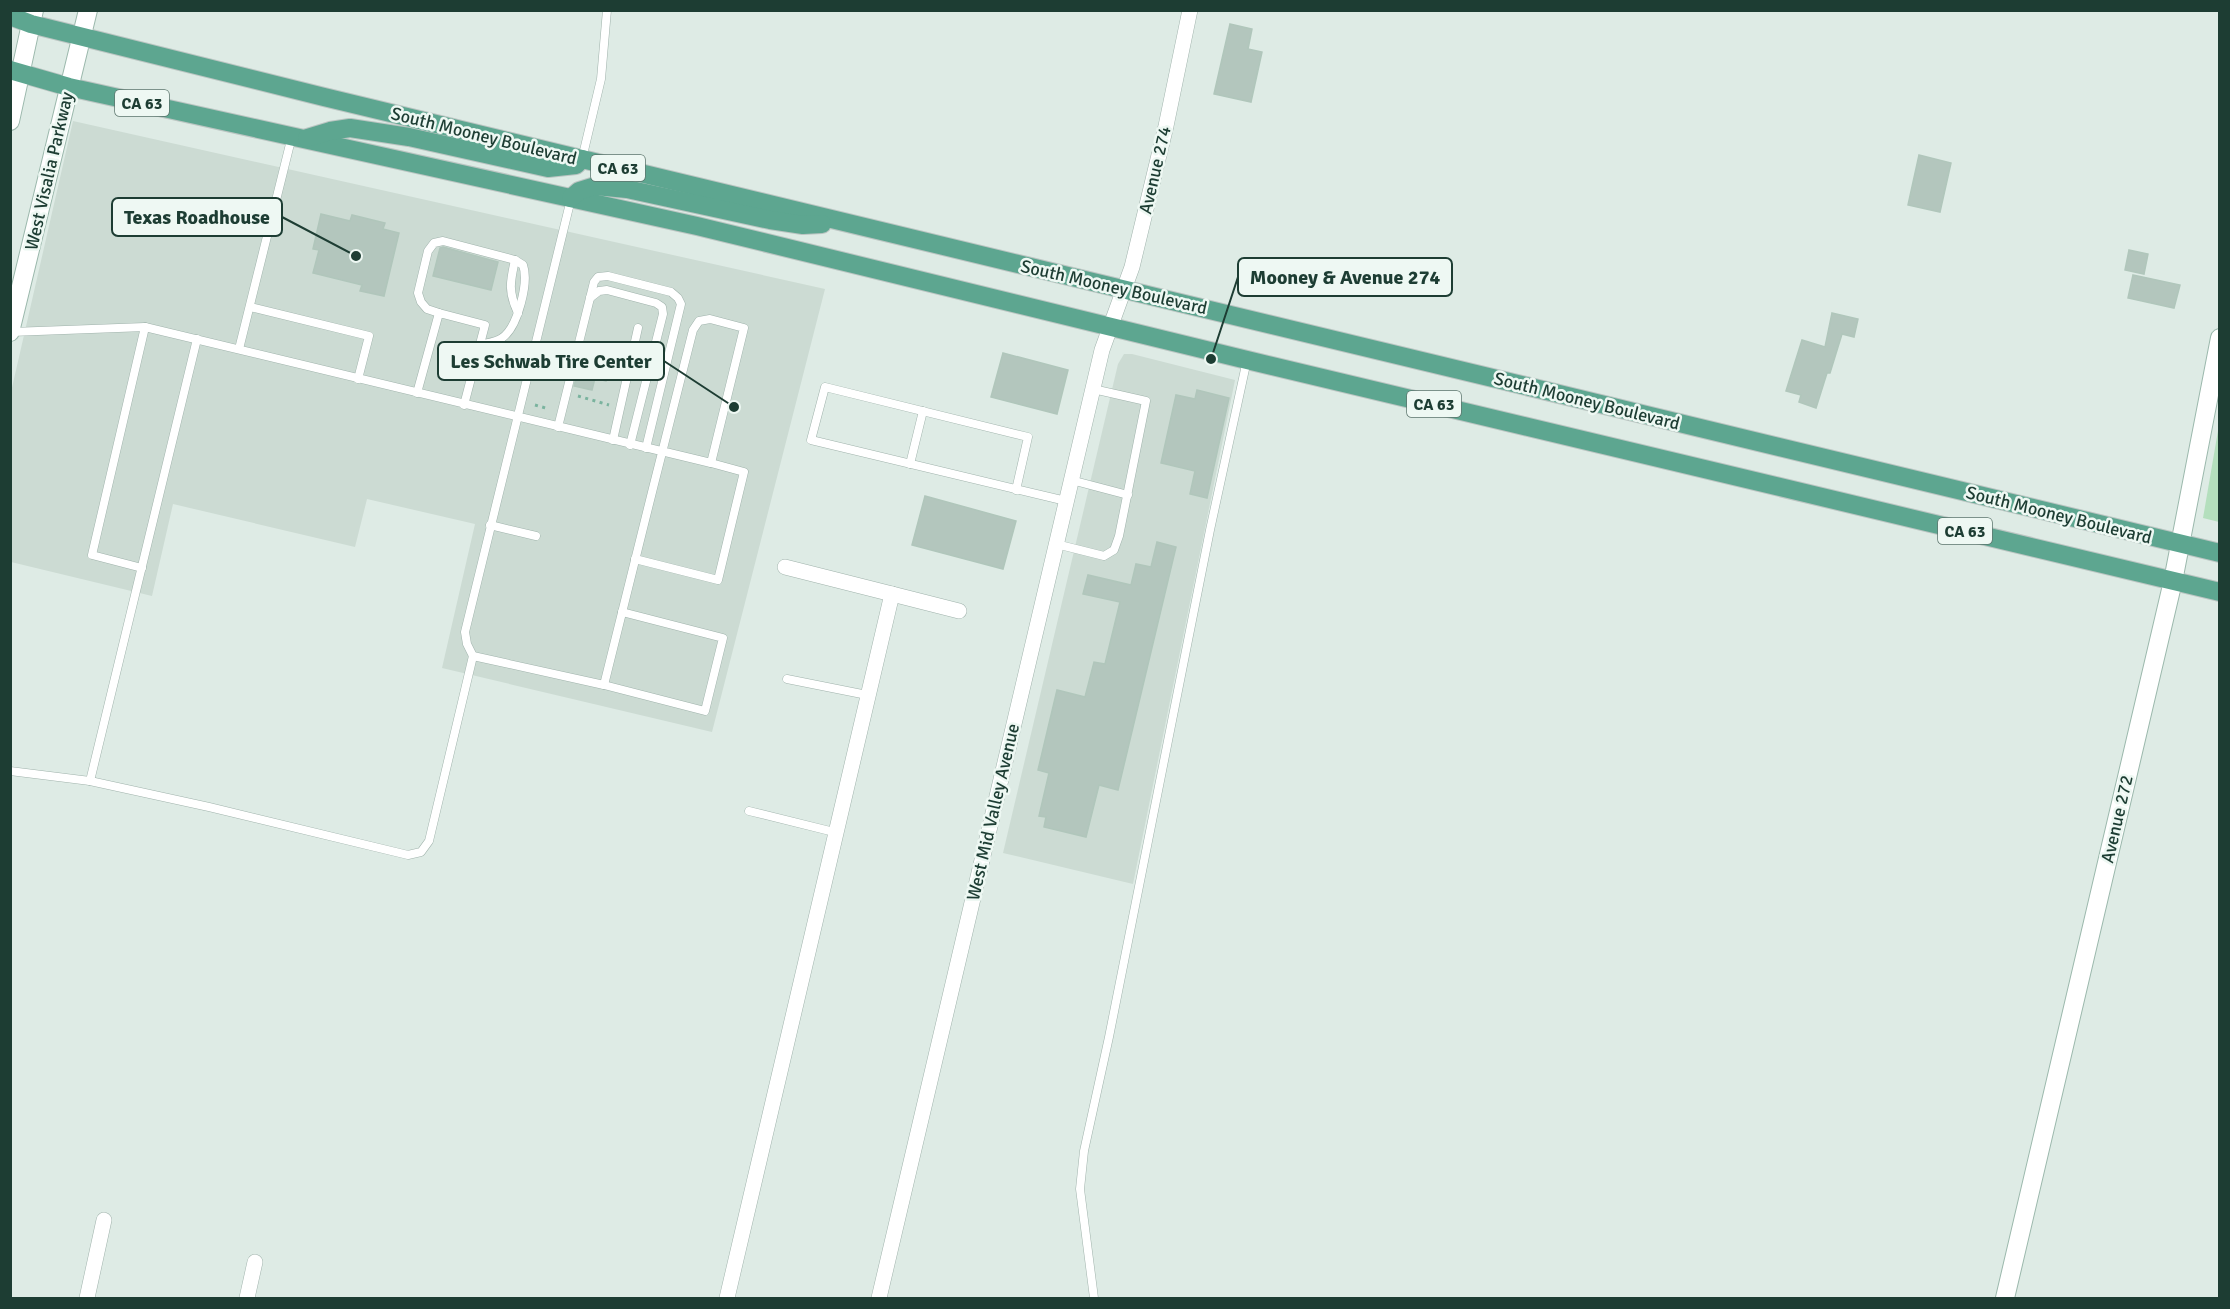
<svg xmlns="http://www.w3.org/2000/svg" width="2230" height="1309" viewBox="0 0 2230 1309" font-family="Signika,sans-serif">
<rect width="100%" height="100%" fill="#deebe5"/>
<!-- built -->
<g fill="#ccdbd3">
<polygon points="73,121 825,289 712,732 442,668 475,524 367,499 355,547 173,504 152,596 11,562 11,392"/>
<polygon points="1124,354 1132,354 1235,380 1133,884 1003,853 1118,364"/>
</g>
<!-- green -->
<polygon fill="#b4dfbd" points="2219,425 2219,522 2203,518"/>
<!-- building -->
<g fill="#b3c6bd" stroke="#b0c6bb" stroke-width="1.5">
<polygon points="1230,24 1252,29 1248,49 1262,52 1251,102 1214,94"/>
<polygon points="1919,155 1951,163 1940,212 1908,205"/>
<polygon points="321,214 350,221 352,215 385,223 383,229 399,233 384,296 360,291 362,285 313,273 319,250 313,249"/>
<polygon points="443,247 498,262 491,290 433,276 440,248"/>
<polygon points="2129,250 2148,254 2144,274 2125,270"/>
<polygon points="2133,275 2180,285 2174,308 2128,298"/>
<polygon points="1832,313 1858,319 1854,337 1842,334 1830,373 1827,373 1816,408 1799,402 1801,395 1786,391 1802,340 1825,347"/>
<polygon points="584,349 600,353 599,356 611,359 606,381 595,378 592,390 574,386"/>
<polygon points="1003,353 1068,370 1057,414 991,397"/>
<polygon points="1197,390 1229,398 1207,498 1190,494 1195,471 1161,463 1176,395 1195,399"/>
<polygon points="925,496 1016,521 1003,569 912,545"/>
<polygon points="1157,542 1176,547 1118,790 1099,785 1086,837 1044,827 1046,817 1039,816 1049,773 1038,770 1057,690 1085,697 1094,662 1105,664 1120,602 1083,594 1088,575 1131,585 1136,564 1151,567"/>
</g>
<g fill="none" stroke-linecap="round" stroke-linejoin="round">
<defs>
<g id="lane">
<polyline points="582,159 601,79 607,10"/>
<path d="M 515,260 C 510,282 508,292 518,313"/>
<polyline points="590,298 599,291 607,290 656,303 662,307 663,314 630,445"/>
<polyline points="250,307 369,336 358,379"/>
<path d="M 439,313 L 427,309 L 421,302 L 418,293 L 428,251 L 434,243 L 443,241 L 515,260 L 523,265 C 529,282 518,327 502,338 C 496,342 487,343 480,345"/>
<path d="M 11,332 L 145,327 L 711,463 L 744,328 L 710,319 L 699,321 L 693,330 C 663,448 633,567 604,685 L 473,656 L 467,644 L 465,632 L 571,199"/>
<polyline points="239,349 292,136"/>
<polyline points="417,393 439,313 485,325 464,405"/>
<polyline points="558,427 594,282 598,277 608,276 671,292 678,298 681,304 646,448"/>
<polyline points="613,440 638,328"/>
<polyline points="910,464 923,411"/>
<polyline points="1071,480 1128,495"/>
<polyline points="1016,490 1028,437 825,387 811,440 1066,501"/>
<polyline points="490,525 536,536"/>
<polyline points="1056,544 1104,556 1114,550 1119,536 1146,401 1093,389"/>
<polyline points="635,559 718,580 744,472 711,463"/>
<polyline points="142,568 92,555 145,327"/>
<polyline points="787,679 867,695"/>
<polyline points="604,685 705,711 723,638 622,612"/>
<polyline points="10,771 90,781 197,339"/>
<polyline points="90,781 209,807 408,855 421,852 429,841 473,656"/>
<polyline points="749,811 834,832"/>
<polyline points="1094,1298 1080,1189 1084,1151 1109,1037 1210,530 1247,360"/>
</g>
<g id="street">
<polyline points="785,567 892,594"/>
<polyline points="87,1298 104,1220"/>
<polyline points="247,1298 255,1262"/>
<polyline points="727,1298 892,594 959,611"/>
<polyline points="879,1298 1102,350 1132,267 1166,126 1190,10"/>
</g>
<g id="secondary">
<polyline points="10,121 34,10"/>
<polyline points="10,332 88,10"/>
<polyline points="2005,1298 2173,581 2220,338"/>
</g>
<g id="primary">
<polyline points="10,16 31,24 324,97 2220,553"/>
<polyline points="10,70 69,87 697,226 1247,360 2220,592"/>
<polyline points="307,138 330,131 350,128 409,137 548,168 576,165 582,159"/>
<polyline points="571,198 579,191 595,186 627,189 770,220 803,225 822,224"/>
</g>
</defs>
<!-- lane casing -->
<use href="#lane" stroke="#a0b3ac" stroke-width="9"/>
<!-- street casing -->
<use href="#street" stroke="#a0b3ac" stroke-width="16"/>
<!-- secondary casing -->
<use href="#secondary" stroke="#9bb8ac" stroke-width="20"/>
<!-- primary casing -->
<use href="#primary" stroke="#bbc5c2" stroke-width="20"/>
<!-- path -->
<g stroke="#7ab39e" stroke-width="3" stroke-dasharray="3 4.5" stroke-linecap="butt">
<polyline points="578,396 609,405"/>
<polyline points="535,405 549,409"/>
</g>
<!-- lane -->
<use href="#lane" stroke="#fff" stroke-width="8"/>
<!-- street -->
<use href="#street" stroke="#fff" stroke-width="15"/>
<!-- secondary -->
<use href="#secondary" stroke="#fff" stroke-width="18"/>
<!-- primary -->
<use href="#primary" stroke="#5da690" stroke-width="18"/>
</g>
<g text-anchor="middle" stroke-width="5" stroke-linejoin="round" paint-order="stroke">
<!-- shield labels -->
<g fill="#eef8f3" stroke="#5c756d" stroke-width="1.5">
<rect x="115" y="90" width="54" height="26" rx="4.5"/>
<rect x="591" y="155" width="54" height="26" rx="4.5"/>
<rect x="1407" y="391" width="54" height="26" rx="4.5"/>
<rect x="1938" y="518" width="54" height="26" rx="4.5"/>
</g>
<g font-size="16" font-weight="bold" fill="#1d3d33">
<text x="142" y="109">CA 63</text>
<text x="618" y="174">CA 63</text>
<text x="1434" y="410">CA 63</text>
<text x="1965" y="537">CA 63</text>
</g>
<!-- street labels -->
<g font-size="18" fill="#1d3d33" stroke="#eef8f3">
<text transform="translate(484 136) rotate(14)" y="6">South Mooney Boulevard</text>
<text transform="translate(1155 170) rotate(-77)" y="6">Avenue 274</text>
<text transform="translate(49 171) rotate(-77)" y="6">West Visalia Parkway</text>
<text transform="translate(1114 287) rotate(13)" y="6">South Mooney Boulevard</text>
<text transform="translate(1587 401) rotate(14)" y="6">South Mooney Boulevard</text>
<text transform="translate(2059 515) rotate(14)" y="6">South Mooney Boulevard</text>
<text transform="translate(993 812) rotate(-77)" y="6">West Mid Valley Avenue</text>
<text transform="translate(2117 819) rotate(-77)" y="6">Avenue 272</text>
</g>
</g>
<!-- callouts -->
<path fill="none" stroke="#1d3d33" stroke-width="2" d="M356 256L282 217M1211 359L1238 277M734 407L664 361"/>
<g fill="#1d3d33" stroke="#eef8f3" stroke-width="2">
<circle cx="356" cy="256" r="6"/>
<circle cx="1211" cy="359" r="6"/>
<circle cx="734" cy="407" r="6"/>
</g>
<g fill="#eef8f3" stroke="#1d3d33" stroke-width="2">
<rect x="112" y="198" width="170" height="38" rx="6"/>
<rect x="1238" y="258" width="214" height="38" rx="6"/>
<rect x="438" y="342" width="226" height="38" rx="6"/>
</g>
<g font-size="20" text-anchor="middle" font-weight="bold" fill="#1d3d33">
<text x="197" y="224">Texas Roadhouse</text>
<text x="1345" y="284">Mooney &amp; Avenue 274</text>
<text x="551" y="368">Les Schwab Tire Center</text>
</g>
<!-- border -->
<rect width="2230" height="1309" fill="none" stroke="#1d3d33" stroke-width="24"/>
</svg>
